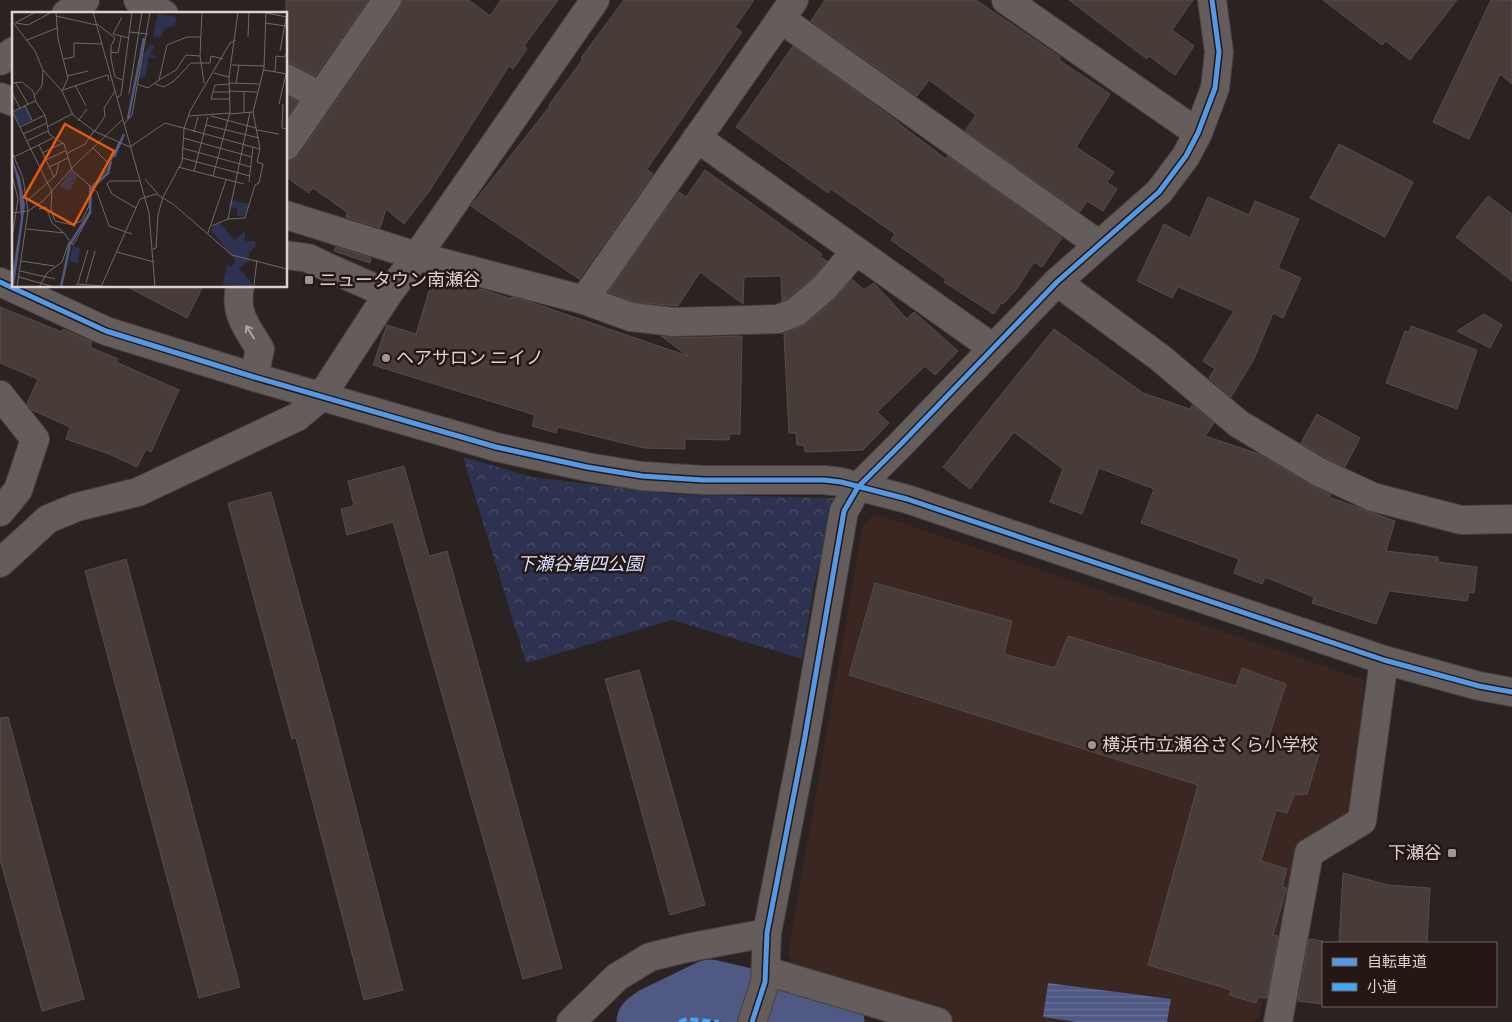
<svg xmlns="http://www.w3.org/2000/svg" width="1512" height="1022" viewBox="0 0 1512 1022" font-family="'Zilla Slab','Noto Sans JP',serif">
<defs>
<pattern id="park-crowns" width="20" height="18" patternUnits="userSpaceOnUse" patternTransform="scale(1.25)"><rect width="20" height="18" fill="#2d3250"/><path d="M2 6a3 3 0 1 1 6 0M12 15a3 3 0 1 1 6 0" fill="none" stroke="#4b4f68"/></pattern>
<pattern id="water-rules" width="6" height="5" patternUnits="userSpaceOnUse" patternTransform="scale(1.25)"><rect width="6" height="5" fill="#4f5983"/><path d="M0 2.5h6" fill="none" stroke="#687094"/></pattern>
</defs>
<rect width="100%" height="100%" fill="#2b2321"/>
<!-- built -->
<polygon fill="#3b2622" points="876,514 1365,680 1355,797 1343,822 1297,853 1259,1018 1252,1022 956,1022 800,976 788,954 863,524"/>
<!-- park -->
<polygon fill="url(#park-crowns)" points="463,457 532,477 671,494 838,498 814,584 802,659 672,620 526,663"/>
<!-- water -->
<polygon fill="url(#water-rules)" points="1048,983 1171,999 1167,1022 1077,1022 1043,1017"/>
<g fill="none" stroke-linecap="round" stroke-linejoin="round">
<!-- river -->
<polyline stroke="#4f5983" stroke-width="59" points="646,1022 654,1016 710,989 784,1006 835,1022"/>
</g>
<!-- building -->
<g fill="#483c39" stroke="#544d4b">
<polygon points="286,0 368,0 315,76 293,64 286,63"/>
<polygon points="402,0 469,0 490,16 501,0 558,0 524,46 527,49 513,69 509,66 430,190 404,224 386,209 380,228 346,217 347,212 313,188 309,193 286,177 286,161 293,160 299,155 400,9"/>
<polygon points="624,0 754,0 735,27 742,32 647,169 653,174 579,279 471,206 550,106 549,105 583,59 581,58"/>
<polygon points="825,0 976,0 1060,57 1059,60 1110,94 1076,147 1114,172 1107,182 1117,189 1103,211 1087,201 1080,212 965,131 976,115 929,80 917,96 811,21"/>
<polygon points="1069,0 1193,0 1172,30 1194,46 1175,75 1149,56 1147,59"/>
<polygon points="1323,0 1457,0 1410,60 1386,41 1382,45"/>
<polygon points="1491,0 1512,0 1512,84 1500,74 1469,139 1433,122"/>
<polygon points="793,46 898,122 898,123 946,159 948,156 1062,238 1042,267 1034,262 1016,290 1003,304 1001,303 994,314 944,282 947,280 891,240 895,234 831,189 828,193 736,127"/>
<polygon points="286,96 298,102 286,118"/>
<polygon points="1339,144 1413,182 1385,237 1310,198"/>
<polygon points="705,170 822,254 820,257 827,261 813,277 788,298 782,301 781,276 744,277 743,304 700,272 678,306 635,302 608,292 679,192 686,197"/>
<polygon points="1488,196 1512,214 1512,281 1456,237"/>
<polygon points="1208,197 1249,215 1255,201 1299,219 1278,268 1301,278 1283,318 1273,313 1254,359 1231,397 1209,378 1215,369 1203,361 1234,311 1178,287 1172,298 1137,281 1164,224 1190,238"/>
<polygon points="336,247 371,258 370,263 334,251"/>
<polygon points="433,278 452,284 452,282 474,287 512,299 512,297 524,300 688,356 661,336 674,338 742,336 740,434 730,434 729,440 685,439 685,449 644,448 558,427 556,433 532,426 535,415 373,365 387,325 416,334"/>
<polygon points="852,279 864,290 874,283 907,319 914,312 958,351 935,375 925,366 877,412 889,423 863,450 805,452 804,445 797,445 796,433 789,433 784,336 786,336 783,334 806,324 834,300"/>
<polygon points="126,286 203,286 187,318"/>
<polygon points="0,307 62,332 63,329 92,342 90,347 118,359 116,362 179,390 151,452 146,449 137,467 109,454 66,439 70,427 32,410 27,404 38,379 0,363"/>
<polygon points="1484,314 1502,325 1490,348 1457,331"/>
<polygon points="1411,326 1477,350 1457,409 1386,383 1405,331 1409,332"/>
<polygon points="1054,329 1143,393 1190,409 1192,405 1214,423 1205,436 1259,454 1311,485 1331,495 1329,497 1395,521 1386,551 1438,557 1438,562 1477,567 1474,593 1469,592 1467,601 1389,591 1376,624 1312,603 1314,597 1265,577 1262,584 1234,573 1239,559 1141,523 1154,489 1099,468 1082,514 1050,502 1063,469 1014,432 970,489 943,467"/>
<polygon points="1317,414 1360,438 1345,467 1326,458 1301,443"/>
<polygon points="404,466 429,556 447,551 562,968 523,979 393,522 347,535 341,509 354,506 348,481"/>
<polygon points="271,492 335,727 403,990 364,1000 296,738 292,739 228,503"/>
<polygon points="126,559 240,987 199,998 85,571"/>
<polygon points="875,583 1012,621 1004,654 1055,668 1068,636 1236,686 1242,668 1286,684 1269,736 1319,754 1307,794 1294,795 1287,813 1276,810 1261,861 1287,869 1282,887 1287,888 1286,890 1273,935 1278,936 1267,998 1258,997 1256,1003 1229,995 1231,990 1148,965 1198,785 849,675"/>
<polygon points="639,670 705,905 670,915 605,679"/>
<polygon points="8,717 84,999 42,1011 0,859 0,718"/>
<polygon points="1343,873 1388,885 1430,888 1427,943 1339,943"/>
<polygon points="1309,939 1323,941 1323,1004 1298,1001"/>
</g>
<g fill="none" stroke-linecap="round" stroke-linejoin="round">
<defs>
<g id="minor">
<polyline points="138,0 164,14"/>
<polyline points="1006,0 1198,133"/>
<polyline points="66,14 85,0"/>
<polyline points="781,19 1098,244"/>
<polyline points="0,61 14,51"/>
<polyline points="286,78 320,96"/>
<polyline points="0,97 14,102"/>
<polyline points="697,138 993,348"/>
<polyline points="286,146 387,0"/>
<polyline points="286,215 417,256 584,300 631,317 674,322 778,319 796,312 824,288 856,251"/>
<polyline points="286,255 308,258 327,267 388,294"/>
<polyline points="0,282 106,331 254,377 496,447 587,467 642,476 703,480 824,480 841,482 907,499 1384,660 1479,686 1512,692"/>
<polyline points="1057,282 1159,357 1239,424 1319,472 1373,497 1461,520 1512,519"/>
<path d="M 240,286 C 234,314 247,327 260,349 L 254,377"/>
<polyline points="584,300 794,0"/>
<polyline points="0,395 35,439 18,490 0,512"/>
<polyline points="0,563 48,519 77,507 138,492 297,417 321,397 388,294 417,256 595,0"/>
<polyline points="766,971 938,1022"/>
<polyline points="571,1022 617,977 650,957 687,948 767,933"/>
<polyline points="752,1022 765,982 767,933 804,742 844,511 858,487 901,444 1057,282 1159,192 1186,156 1198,133 1215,88 1219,52 1212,0"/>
<polyline points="1278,1022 1309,853 1362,821 1384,660"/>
</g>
</defs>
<!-- minor casing -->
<use href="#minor" stroke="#47403e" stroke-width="30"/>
<!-- minor -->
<use href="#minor" stroke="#645d5b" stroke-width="28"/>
<!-- quiet -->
<polyline stroke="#3fa9f5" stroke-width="4" stroke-dasharray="8 4" stroke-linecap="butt" points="679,1022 687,1019 719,1022"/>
<defs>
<g id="cycleway">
<polyline points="0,282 106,331 254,377 496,447 587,467 642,476 703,480 824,480 841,482 907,499 1384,660 1479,686 1512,692"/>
<polyline points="752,1022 765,982 767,933 804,742 844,511 858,487 901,444 1057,282 1159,192 1186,156 1198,133 1215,88 1219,52 1212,0"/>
</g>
</defs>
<!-- cycleway casing -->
<use href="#cycleway" stroke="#251714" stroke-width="8"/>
<!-- cycleway -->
<use href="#cycleway" stroke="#5399e6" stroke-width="5"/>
</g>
<!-- one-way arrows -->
<defs><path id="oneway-shaft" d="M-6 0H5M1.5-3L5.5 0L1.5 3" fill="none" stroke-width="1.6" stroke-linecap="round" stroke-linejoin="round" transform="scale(1.25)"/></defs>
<use stroke="#ada3a1" href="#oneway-shaft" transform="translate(250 332) rotate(-122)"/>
<!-- markers -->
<g fill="#9f9593" stroke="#251714" stroke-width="2">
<rect x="304" y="275" width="10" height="10" rx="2.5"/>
<circle cx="386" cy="358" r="5"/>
<circle cx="1092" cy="745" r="5"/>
<rect x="1447" y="848" width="10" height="10" rx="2.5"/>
</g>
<g text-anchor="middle" stroke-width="5" stroke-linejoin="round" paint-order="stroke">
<!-- poi labels -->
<g font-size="18" fill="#ddd2d0" stroke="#251714" text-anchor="start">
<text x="319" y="286">ニュータウン南瀬谷</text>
<text x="396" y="364">ヘアサロン ニイノ</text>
<text x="1102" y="751">横浜市立瀬谷さくら小学校</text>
<text x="1442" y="859" text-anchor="end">下瀬谷</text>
</g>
<!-- park labels -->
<g font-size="18" font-style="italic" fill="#d8e0ff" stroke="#251714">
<text x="580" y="570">下瀬谷第四公園</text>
</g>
</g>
<!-- overview -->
<g transform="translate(12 12)">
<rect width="275" height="275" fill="#2b2321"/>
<path d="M 146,2 L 165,5 L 162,14 L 153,16 L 148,26 L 141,24 ZM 138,33 L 143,34 L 138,42 L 148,47 L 137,45 L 133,65 L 126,67 L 131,43 ZM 207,210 L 223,228 L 233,219 L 233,229 L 243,229 L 244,234 L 237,240 L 237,249 L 227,256 L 243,275 L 211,273 L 215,252 L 219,255 L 224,249 L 199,218 ZM 61,234 L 68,236 L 66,251 L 58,249 L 56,253 Z" fill="#2d3250"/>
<path d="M 13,94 L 20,108 L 8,114 L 1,100 ZM 59,158 L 66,164 L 58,178 L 47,175 ZM 218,188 L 237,192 L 232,204 L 225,204 L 225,196 L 217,195 Z" fill="#2d3250"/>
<path d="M 0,146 L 8,166 L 13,193 L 2,275 L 0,265 L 9,206 L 7,178 Z" fill="#4f5983"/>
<path fill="none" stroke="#4f5983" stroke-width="2.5" d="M 116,107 L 132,26M 102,145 L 112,122M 49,275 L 58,232 L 78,200 L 79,177 L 96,161 L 99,150"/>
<path fill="none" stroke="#726967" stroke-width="1" d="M 44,0 L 46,27 L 56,66 L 50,79M 81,0 L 137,201 L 143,275M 190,0 L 188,44 L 192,71M 206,0 L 224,0M 254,1 L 275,5M 44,4 L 84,13M 110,5 L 101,22 L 117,26M 0,9 L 23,39 L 31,58 L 50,79 L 61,103 L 82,119 L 118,135 L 153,111 L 248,137M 3,11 L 24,0M 4,11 L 16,13 L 40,0M 253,11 L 274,14M 85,12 L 103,26 L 99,34 L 99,47 L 103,65 L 110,68M 118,20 L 136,22M 236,25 L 237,0M 15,28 L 45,16M 268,39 L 275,1M 98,40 L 106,41 L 109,25M 52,47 L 62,45 L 62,31 L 90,32M 220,53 L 252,54M 252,58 L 275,62M 263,60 L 264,44 L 272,45 L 275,41M 202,61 L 217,65M 55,64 L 76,59M 147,68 L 164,58 L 174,43 L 188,44M 3,70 L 16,92M 0,71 L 10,70 L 21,79 L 24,90 L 33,103 L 37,122 L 52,132 L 60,158 L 85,180 L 97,214 L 120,222M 217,71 L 247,72M 224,71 L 227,53M 125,72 L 136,76 L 147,68 L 155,33 L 175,25 L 189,25M 143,72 L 152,75 L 162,69 L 179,51 L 198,51 L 199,44 L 211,47M 218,72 L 203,73 L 199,87 L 218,87M 63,73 L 74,94M 51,78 L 89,65 L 96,63 L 97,69M 218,79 L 245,80M 201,80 L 218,80M 0,81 L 8,96M 117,82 L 130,0M 23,83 L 30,74 L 31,58M 105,86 L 109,83 L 120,0M 267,92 L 274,62M 271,92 L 270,116 L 275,117M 13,94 L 20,108M 0,99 L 40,180 L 39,197 L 43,209 L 61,213 L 70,208 L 77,194 L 78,173M 0,100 L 23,89M 232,100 L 232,79M 217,102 L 241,100M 177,104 L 217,101M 199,104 L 244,116M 66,109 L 75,97M 112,112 L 120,103 L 138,0M 194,113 L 247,126M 8,115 L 33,103M 35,115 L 60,102M 245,118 L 267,122M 83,119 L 93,104 L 92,96 L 103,79M 182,120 L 186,105M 11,122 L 35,111M 171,126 L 240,145M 15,129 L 36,119M 27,133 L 42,165M 81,136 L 96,151M 170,136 L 239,155M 0,140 L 11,166 L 16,199 L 5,275M 30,141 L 51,131M 54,142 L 73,132 L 82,119M 2,145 L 41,126M 170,146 L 238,164M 34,148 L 53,139M 37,155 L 56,146M 166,155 L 232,172M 182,159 L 196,105M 0,163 L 6,187 L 0,226M 201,164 L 218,100 L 217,65 L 226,0M 133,167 L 146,182M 237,170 L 241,135M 80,174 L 95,158 L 107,130M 15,189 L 44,163 L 47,150M 124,196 L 100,182 L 95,172 L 98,169 L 128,169M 27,197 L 34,195 L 40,211 L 52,221M 0,201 L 16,199 L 31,189 L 61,155 L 111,107M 216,207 L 238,100M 200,214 L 216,207 L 233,206 L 243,173 L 247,171 L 251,152 L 245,150 L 248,137 L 241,100 L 252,56 L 254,0M 15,217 L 52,221 L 61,233 L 79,200M 196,221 L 214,168M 141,237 L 144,236 L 146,203 L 151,185 L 170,150 L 172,117 L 178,99 L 218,31 L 224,28M 105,240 L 142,250M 9,249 L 42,254M 8,259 L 43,267M 7,265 L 42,275M 66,271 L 76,238M 74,271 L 83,239M 64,272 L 90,274M 242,273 L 245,248M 27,275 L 35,261 L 50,250 L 57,230M 89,275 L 128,187 L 144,182 L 161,192 L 220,243 L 275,257"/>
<path fill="#e8590c" fill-opacity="0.15" stroke="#e8590c" stroke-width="2.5" d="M 53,112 L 102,139 L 62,213 L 12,185 Z"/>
<rect width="275" height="275" fill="none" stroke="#ddd2d0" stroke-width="2.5"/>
</g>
<!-- legend -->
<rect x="1322" y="942" width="175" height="65" fill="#251714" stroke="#6f625f"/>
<rect x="1332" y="958" width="25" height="8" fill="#5399e6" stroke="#6f625f"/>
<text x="1367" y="967" font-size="15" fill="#ddd2d0">自転車道</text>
<rect x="1332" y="983" width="25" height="8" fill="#3fa9f5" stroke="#6f625f"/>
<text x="1367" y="992" font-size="15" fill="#ddd2d0">小道</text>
</svg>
